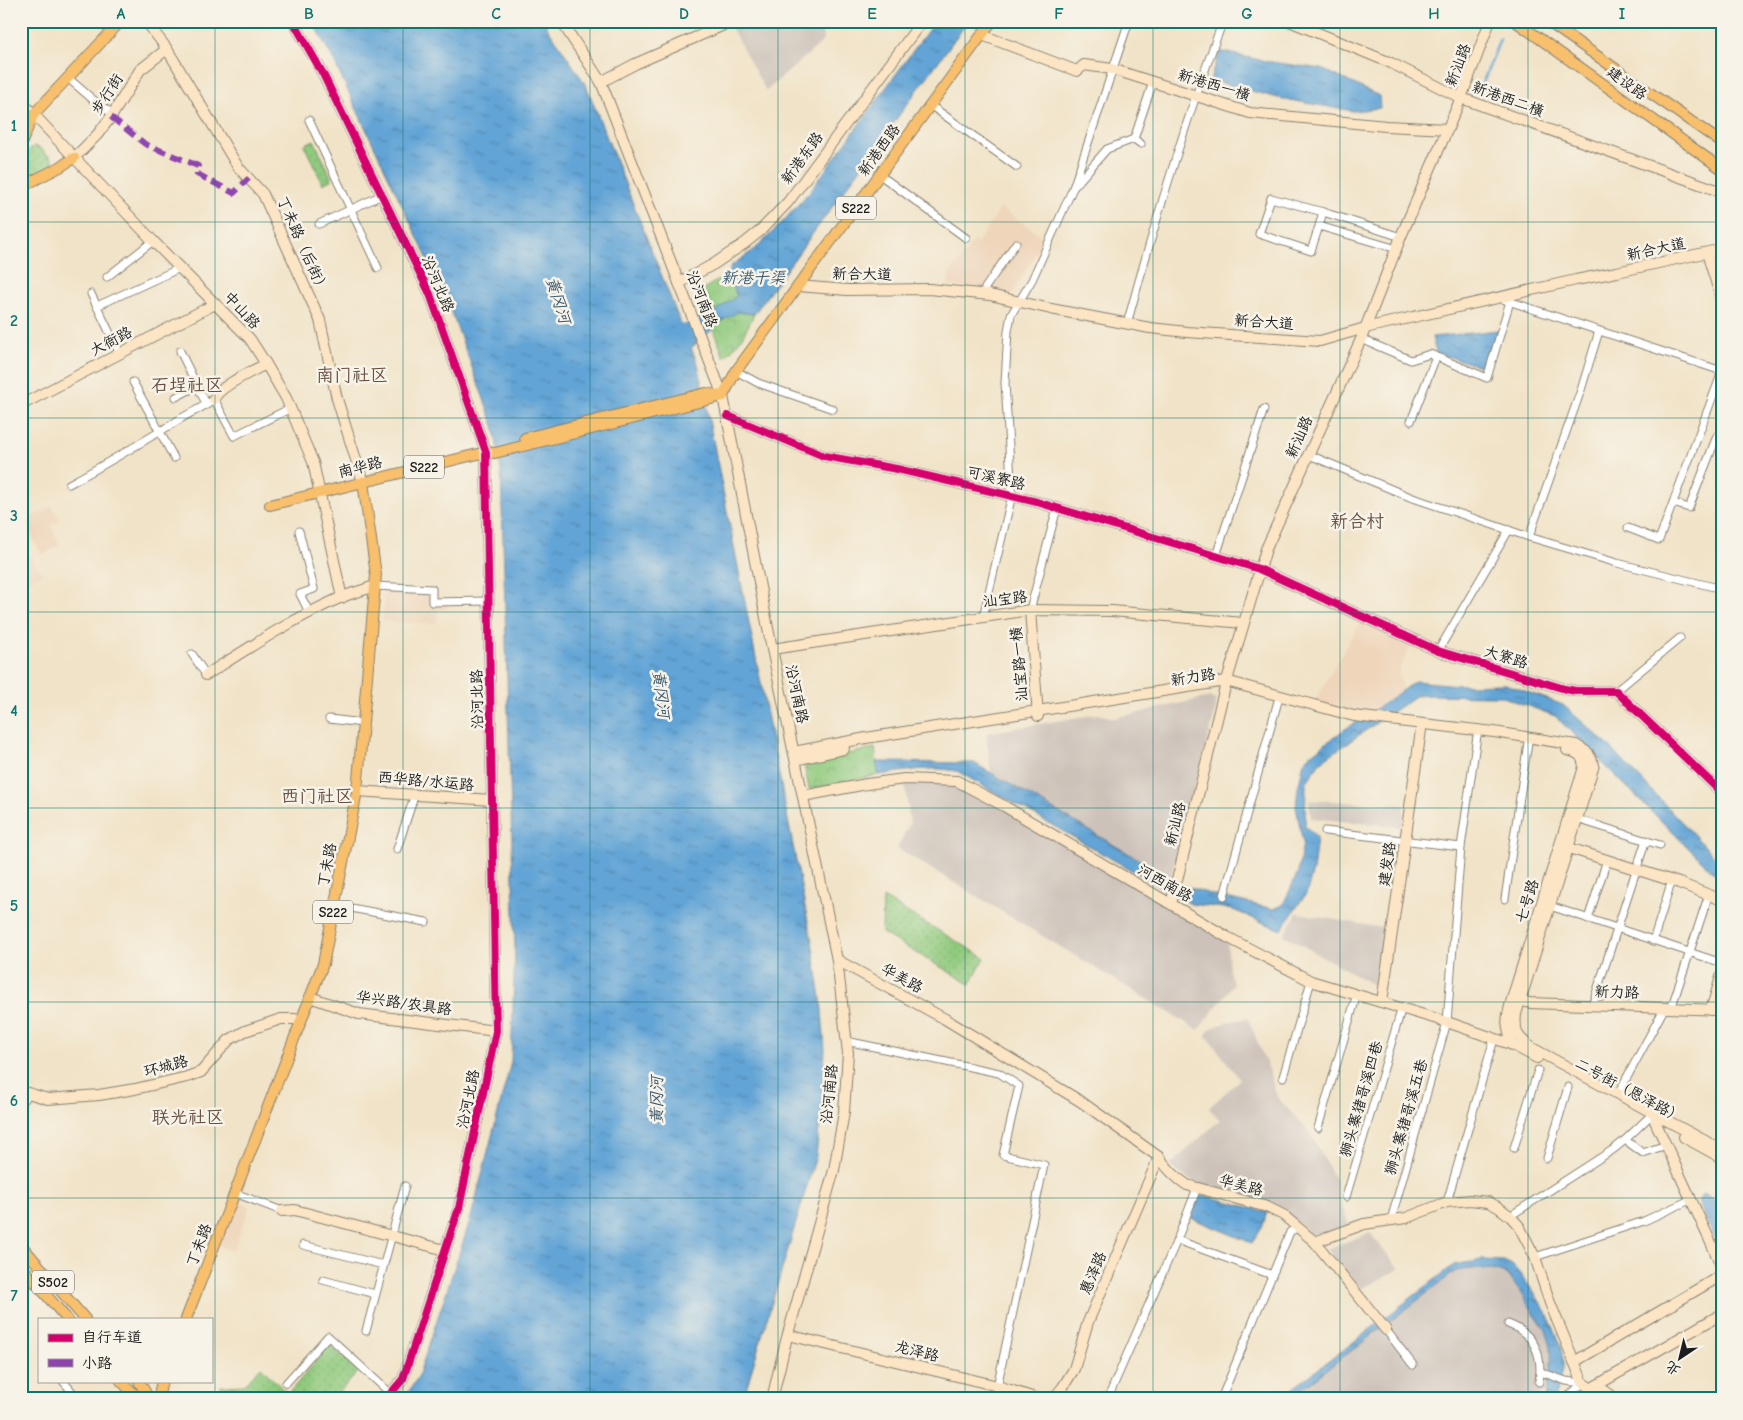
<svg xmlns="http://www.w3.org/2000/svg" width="1743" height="1420" viewBox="0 0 1743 1420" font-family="'Comic Neue','LXGW WenKai TC',sans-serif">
<defs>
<pattern id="grass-dots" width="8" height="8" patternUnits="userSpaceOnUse" patternTransform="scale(1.25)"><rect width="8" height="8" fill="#90ca7e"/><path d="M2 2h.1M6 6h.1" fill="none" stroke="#7cad6c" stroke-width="1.8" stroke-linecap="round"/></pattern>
<pattern id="park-crowns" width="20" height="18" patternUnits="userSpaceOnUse" patternTransform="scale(1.25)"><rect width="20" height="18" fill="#90ca7e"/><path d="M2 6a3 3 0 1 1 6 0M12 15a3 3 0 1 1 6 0" fill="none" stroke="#7cad6c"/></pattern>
<pattern id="water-ripples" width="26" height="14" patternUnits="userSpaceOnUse" patternTransform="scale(1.25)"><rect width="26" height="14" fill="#62a4d6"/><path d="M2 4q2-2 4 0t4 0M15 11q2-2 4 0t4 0" fill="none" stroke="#5085ad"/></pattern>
</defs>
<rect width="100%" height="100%" fill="#f7f3e8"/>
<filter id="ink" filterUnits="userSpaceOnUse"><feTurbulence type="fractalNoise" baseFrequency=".02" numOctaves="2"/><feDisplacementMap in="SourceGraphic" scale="10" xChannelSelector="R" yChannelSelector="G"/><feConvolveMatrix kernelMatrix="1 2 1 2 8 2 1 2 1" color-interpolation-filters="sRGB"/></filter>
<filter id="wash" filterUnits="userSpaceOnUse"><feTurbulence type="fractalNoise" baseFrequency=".0096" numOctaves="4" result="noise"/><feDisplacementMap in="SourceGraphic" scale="20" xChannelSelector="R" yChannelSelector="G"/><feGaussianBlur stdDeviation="1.12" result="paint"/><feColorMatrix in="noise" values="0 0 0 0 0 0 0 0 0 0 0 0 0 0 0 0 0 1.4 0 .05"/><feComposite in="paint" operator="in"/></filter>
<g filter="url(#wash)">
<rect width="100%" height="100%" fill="#f1e3c7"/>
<!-- built -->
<g fill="#efd6bb">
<polygon points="1001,208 1045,238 1013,293 1010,295 985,288 949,286 949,275 974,241 977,244"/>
<polygon points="52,506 60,521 51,526 60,545 42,555 24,521"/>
<polygon points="27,550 42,574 21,586 21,553"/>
<polygon points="385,589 430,592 434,599 448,599 448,610 438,609 437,623 428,624 383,621"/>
<polygon points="1361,621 1410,645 1399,671 1403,691 1368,714 1313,704"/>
<polygon points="21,1091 39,1097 32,1115 21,1122"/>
<polygon points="236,1200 250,1206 233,1251 218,1245"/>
</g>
<!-- industrial -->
<g fill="#cdc2b9">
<polygon points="743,21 821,21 823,40 819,45 766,91 731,27"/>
<polygon points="1210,697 1215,700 1216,709 1170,881 1155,869 991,772 986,733 1098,714 1114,718"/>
<polygon points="904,779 957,781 1227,937 1229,969 1233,985 1198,1030 897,848 910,823"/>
<polygon points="1309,800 1404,805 1403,827 1311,818"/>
<polygon points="1297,913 1389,929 1381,989 1284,935"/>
<polygon points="1248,1018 1268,1068 1277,1097 1310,1133 1335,1179 1339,1198 1349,1225 1316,1239 1300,1224 1199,1186 1169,1166 1220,1120 1209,1108 1240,1079 1206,1035 1210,1029 1227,1022"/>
<polygon points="1370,1233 1399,1269 1361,1289 1327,1249"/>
<polygon points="1464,1269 1501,1271 1509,1276 1546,1330 1550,1340 1553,1356 1546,1392 1535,1399 1288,1399 1456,1271"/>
</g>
<!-- grass -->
<g fill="url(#grass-dots)" stroke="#56734d">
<polygon points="314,140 332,179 323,184 304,145"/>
<polygon points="34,146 42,149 45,154 51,157 53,162 52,168 40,170 33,174 25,171 24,165 28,158 28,151"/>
<polygon points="883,898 985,958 970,984 882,933"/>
<polygon points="330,1345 359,1371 333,1399 219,1399 214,1394 221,1386 244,1385 261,1367 288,1394"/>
</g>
<!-- park -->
<g fill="url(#park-crowns)" stroke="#56734d">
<path d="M 729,274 L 737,296 L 731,302 L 738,312 L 754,314 C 748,328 737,348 724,357 L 698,292 Z"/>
<polygon points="875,748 879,775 809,789 804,764"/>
</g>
<!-- water -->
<g fill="url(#water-ripples)" stroke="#3f6079">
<polygon points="312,21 543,21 586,85 686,337 713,313 737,296 729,274 731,266 755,249 781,224 811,190 935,21 968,21 754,314 738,312 722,321 691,348 698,364 813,947 821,998 825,1050 822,1104 816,1156 743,1399 404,1399 418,1377 470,1221 511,1062 515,950 501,470 494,426 446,298 332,57"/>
<polygon points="1220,51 1264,61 1322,69 1379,96 1380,108 1353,111 1278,98 1210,80"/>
<polygon points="1498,330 1488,364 1480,366 1436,353 1432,337"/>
<path d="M 1415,681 L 1458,685 L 1506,684 L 1563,705 L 1604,741 L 1722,864 L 1722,881 L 1555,716 L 1501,696 L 1417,695 L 1320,762 L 1306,783 L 1305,826 L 1317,837 L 1313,871 L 1306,894 L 1281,930 L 1231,909 L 1191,904 L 957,771 C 929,766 906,771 879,775 L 876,762 L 974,763 L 1155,869 L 1170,881 L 1213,895 L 1274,909 L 1283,905 L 1298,872 L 1303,843 L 1296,807 L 1298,788 L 1304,762 L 1309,756 L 1341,732 L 1385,703 Z"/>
<polygon points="1703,1193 1722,1204 1722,1254 1698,1202"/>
<polygon points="1199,1194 1267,1212 1263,1225 1252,1243 1191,1218"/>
<path d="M 1482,1260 L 1504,1261 L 1512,1265 C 1533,1287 1563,1333 1563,1365 C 1563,1376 1557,1388 1554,1399 L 1545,1399 C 1548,1373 1557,1356 1546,1330 L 1509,1276 C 1494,1267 1472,1268 1456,1271 L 1288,1399 L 1279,1399 L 1454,1265 Z"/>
</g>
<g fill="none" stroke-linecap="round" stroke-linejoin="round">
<!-- stream -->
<polyline stroke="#62a4d6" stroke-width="2.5" points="1480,90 1500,39"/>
<!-- river -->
<polyline stroke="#62a4d6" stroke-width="15" points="666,340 709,322"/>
</g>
</g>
<g filter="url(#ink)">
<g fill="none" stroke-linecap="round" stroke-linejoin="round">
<defs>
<g id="street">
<polyline points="1129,21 1073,188 1107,149 1134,139"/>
<polyline points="68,78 97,103 113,114"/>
<polyline points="930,105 1017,167"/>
<polyline points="309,120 378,268"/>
<polyline points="1141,144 1134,139 1153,82"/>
<polyline points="880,175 966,238"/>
<polyline points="1323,212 1401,237"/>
<polyline points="319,224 382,195"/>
<polyline points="1319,226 1323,212 1271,198 1259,234 1311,251 1319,226 1397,249"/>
<polyline points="107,277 153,241"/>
<polyline points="91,294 120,354"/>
<polyline points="985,294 985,288 1016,243"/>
<polyline points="1499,298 1722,371"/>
<polyline points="97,306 180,268"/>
<path d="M 1127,324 C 1155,222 1185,120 1223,21"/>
<polyline points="1599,331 1581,390 1529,537 1617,563 1722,589"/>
<polyline points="1361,339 1411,360 1430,354 1487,378 1511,298"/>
<polyline points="180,351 197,386"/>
<polyline points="736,371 758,383 833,409"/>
<polyline points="133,382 174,458"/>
<polyline points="176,397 197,386 207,405"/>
<polyline points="1411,421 1436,357"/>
<polyline points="1307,454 1410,497 1529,537"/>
<path d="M 69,484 C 106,464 141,443 177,421 C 189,413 203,408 214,399 L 234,436 L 291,408"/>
<polyline points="1673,503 1689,508 1717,436"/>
<polyline points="21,510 23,513"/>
<polyline points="1628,528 1659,540 1722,372"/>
<polyline points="299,531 314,589 300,594 310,614"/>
<polyline points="1216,556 1264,409"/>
<polyline points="375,586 432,589 432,602 489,601"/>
<polyline points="1030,610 1057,508"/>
<polyline points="983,617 1012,495 1005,383 1008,331 1011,315 1032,280 1073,188"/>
<polyline points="1438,651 1509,530"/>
<polyline points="192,654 206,675"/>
<polyline points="1616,691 1680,638"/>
<polyline points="329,719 363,723"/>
<polyline points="1577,819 1660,845"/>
<polyline points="1325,831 1461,847"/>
<polyline points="397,849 415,794"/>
<polyline points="1224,896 1278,701"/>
<polyline points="1505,899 1528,742"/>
<polyline points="335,905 426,922"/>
<polyline points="1550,906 1722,963"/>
<polyline points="1588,919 1607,860"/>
<polyline points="1653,941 1672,880"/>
<polyline points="1592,1006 1646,840"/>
<polyline points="1671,1009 1709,894"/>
<polyline points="846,1041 999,1073 1019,1086 1003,1155 1044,1165 996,1392"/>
<polyline points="1283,1077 1311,981"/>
<polyline points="1618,1094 1664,1009"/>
<polyline points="21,1102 25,1099 28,1094"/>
<polyline points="1318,1128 1357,994"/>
<polyline points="1625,1140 1643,1153 1666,1145"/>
<polyline points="1514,1148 1538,1070"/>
<polyline points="1547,1158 1568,1087"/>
<polyline points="1197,1188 1177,1240 1272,1275"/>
<polyline points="235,1193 282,1211"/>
<polyline points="1346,1197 1402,1007"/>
<polyline points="1447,1202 1494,1039"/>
<polyline points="1510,1216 1614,1149 1625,1140 1648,1118"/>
<polyline points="1391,1220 1447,1022 1461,847 1477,736"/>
<polyline points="303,1245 383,1265"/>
<polyline points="1535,1257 1644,1221 1690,1200"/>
<polyline points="323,1280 375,1294"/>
<path d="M 1508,1324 C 1535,1334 1543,1355 1539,1382"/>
<polyline points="1386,1330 1413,1365"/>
<polyline points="366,1331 405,1186"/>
<polyline points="1541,1372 1566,1381 1583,1383"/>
<polyline points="63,1381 74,1394"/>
<polyline points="286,1383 328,1336 391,1394"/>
<polyline points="1111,1391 1177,1240"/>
<polyline points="1221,1399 1290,1232 1298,1227"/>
<polyline points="1565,1399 1583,1383"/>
</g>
<g id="secondary">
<polyline points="146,21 167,49 238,167 263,194 320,320 337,399 363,482"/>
<polyline points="293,21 323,74 430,294 486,452 496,1031 459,1208 403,1379 386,1399"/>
<polyline points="561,21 601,82 723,396 772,649 837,960 848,1053 844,1112 834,1170 786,1341 772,1399"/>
<polyline points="1289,21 1391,63 1461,98 1722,192"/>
<polyline points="982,35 1077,71 1084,65 1112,69 1250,113 1386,126 1448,129"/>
<polyline points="601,82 635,64 733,21"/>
<polyline points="21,101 153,241 250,339 266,364 286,398 313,462 342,598"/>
<polyline points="74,158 97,135 111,117 140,70 167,49"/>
<polyline points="1707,253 1722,301"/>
<polyline points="679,283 714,264 745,243 760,231 788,202 922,21"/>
<polyline points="798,286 847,290 929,289 990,295 1051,309 1150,328 1187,332 1320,341 1365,328 1576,280 1617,272 1722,249"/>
<path d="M 214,399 C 219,386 253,371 266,364"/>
<polyline points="21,405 215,304"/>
<polyline points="728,416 824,456 897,469 1037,502 1259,569 1438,651 1565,689 1576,691 1616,691 1722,793"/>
<polyline points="1030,610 1038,716"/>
<polyline points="772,649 1030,610 1112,611 1243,623"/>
<path d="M 206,675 C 250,647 294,618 342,597 C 352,593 364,590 375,586"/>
<path d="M 794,752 L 866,738 L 1226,681 L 1354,716 L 1494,732 L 1576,745 L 1588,753 L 1594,765 L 1516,1014 C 1514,1032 1517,1037 1532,1048 L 1722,1150"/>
<polyline points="796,760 844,749"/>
<polyline points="357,791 492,800"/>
<polyline points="803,796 867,784 904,779 957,781 1004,806 1227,937 1311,981 1447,1022 1513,1045 1537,1058"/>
<polyline points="1569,848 1679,883 1722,900"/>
<polyline points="1171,904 1225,687 1266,549 1361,339 1402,234 1461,98 1490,21"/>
<path d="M 837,960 L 945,1019 L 1080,1101 L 1159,1157 C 1167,1169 1175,1177 1187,1185 L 1267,1207 L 1283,1215 L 1315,1242 L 1364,1224 L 1406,1218 L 1447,1202 L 1470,1200 L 1488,1202 L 1498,1207 L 1510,1216 L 1519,1226 L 1535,1257 L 1550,1303 L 1583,1383 L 1605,1399"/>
<polyline points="310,997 359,1014 496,1031"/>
<polyline points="1514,999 1530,1003 1722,1010"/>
<polyline points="1382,1002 1421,730"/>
<polyline points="1711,1010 1722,974"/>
<path d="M 1513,1045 C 1505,1025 1506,1019 1512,999 L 1584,767 C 1583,755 1577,752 1567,750"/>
<polyline points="21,1091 48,1099 99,1095 135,1089 187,1077 201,1072 229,1040 245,1031 281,1019 295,1019 301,1021"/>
<polyline points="1655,1121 1722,1267"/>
<polyline points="1684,1137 1722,1158"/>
<polyline points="282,1211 295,1210 445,1250"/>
<polyline points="1315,1242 1386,1330"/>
<polyline points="788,1335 998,1386 1038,1399"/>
<polyline points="1574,1362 1722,1275"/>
<polyline points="1601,1388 1616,1399"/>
<polyline points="1590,1389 1722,1314"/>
<polyline points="1053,1399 1063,1387 1074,1369 1088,1322 1159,1157"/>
</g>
<g id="primary">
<polyline points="1515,21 1722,169"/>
<polyline points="1547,21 1722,143"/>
<polyline points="21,144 33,115 121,21"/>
<polyline points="21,187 60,167 74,158"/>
<polyline points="723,396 736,371 992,21"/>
<polyline points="525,438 706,393 720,396"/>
<polyline points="270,505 486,452 495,453 723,396"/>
<polyline points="21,1245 85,1319"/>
<polyline points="21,1266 67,1319"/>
<polyline points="186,1319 323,964 357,791 375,586 376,575 363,482"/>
<polyline points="121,1381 139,1399"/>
<polyline points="139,1381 149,1399"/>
<polyline points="158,1399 162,1381"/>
</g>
</defs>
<!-- street casing -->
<use href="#street" stroke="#868072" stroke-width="9"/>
<!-- secondary casing -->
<use href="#secondary" stroke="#868072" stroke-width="12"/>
<!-- primary casing -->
<use href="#primary" stroke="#868072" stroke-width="12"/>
<!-- street -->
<use href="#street" stroke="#fff" stroke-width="7"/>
<!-- secondary -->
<use href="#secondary" stroke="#fce5c4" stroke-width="10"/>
<!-- primary -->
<use href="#primary" stroke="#f8bf6c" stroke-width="10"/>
<!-- quiet -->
<polyline stroke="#8e44ad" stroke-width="6" stroke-dasharray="12 6" stroke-linecap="butt" points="111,117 145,144 198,166 197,174 234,193 249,178"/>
<defs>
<g id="cycleway">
<polyline points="293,21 323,74 430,294 486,452 496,1031 459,1208 403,1379 386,1399"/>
<polyline points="728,416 824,456 897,469 1037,502 1259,569 1438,651 1565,689 1576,691 1616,691 1722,793"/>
</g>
</defs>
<!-- cycleway casing -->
<use href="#cycleway" stroke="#f7f3e8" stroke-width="11"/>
<!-- cycleway -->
<use href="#cycleway" stroke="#d6006c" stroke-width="8"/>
</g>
</g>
<!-- grid -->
<path fill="none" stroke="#0f766e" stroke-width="1" stroke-opacity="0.55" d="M 215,21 L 215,1399M 403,21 L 403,1399M 590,21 L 590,1399M 778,21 L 778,1399M 965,21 L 965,1399M 1153,21 L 1153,1399M 1340,21 L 1340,1399M 1528,21 L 1528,1399M 21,222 L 1722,222M 21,418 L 1722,418M 21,612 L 1722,612M 21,808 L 1722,808M 21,1002 L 1722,1002M 21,1198 L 1722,1198"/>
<g text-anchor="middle" stroke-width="5" stroke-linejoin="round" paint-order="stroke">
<!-- shield labels -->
<g fill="#f7f3e8" stroke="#5e5c59" stroke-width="1">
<rect x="836" y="196.5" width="40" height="23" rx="4"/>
<rect x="404" y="455.5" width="40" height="23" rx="4"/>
<rect x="313" y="900.5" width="40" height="23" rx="4"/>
<rect x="32" y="1270.5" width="42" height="23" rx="4"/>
</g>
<g font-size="14" font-weight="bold" fill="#1c1c1c">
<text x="856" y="213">S222</text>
<text x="424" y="472">S222</text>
<text x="333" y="917">S222</text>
<text x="53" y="1287">S502</text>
</g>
<!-- street labels -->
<g font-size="15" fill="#1c1c1c" stroke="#f7f3e8">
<text transform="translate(1458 65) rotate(-69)" y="5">新汕路</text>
<text transform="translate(1627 83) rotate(36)" y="5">建设路</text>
<text transform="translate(1214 85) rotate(17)" y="5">新港西一横</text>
<text transform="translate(107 94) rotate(-57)" y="5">步行街</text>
<text transform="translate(1508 99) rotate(20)" y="5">新港西二横</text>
<text transform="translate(879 150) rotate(-54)" y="5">新港西路</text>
<text transform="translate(802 158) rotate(-54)" y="5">新港东路</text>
<text transform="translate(303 245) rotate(66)" y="5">丁未路（后街）</text>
<text transform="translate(1656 249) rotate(-12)" y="5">新合大道</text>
<text transform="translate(862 274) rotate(1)" y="5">新合大道</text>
<text transform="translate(438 284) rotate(67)" y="5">沿河北路</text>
<text transform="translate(702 299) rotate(69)" y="5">沿河南路</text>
<text transform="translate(242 310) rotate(47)" y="5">中山路</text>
<text transform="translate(1264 322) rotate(4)" y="5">新合大道</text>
<text transform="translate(111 341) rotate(-28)" y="5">大衙路</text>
<text transform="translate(1299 437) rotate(-66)" y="5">新汕路</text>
<text transform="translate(360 467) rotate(-14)" y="5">南华路</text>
<text transform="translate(996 478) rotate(13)" y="5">可溪寮路</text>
<text transform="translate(1005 599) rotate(-7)" y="5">汕宝路</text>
<text transform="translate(1506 657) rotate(17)" y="5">大寮路</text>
<text transform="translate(1019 664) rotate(-95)" y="5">汕宝路一横</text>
<text transform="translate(1193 677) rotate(-9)" y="5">新力路</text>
<text transform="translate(797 694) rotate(78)" y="5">沿河南路</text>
<text transform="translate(477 699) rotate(-91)" y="5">沿河北路</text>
<text transform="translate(426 781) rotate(5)" y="5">西华路/水运路</text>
<text transform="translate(1175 824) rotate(-76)" y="5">新汕路</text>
<text transform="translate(1387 864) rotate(-82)" y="5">建发路</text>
<text transform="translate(327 865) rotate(-79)" y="5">丁未路</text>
<text transform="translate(1165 883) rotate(30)" y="5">河西南路</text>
<text transform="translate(1527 901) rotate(-72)" y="5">七号路</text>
<text transform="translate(902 978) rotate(29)" y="5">华美路</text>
<text transform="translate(1617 992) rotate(2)" y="5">新力路</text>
<text transform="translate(404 1003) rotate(8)" y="5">华兴路/农具路</text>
<text transform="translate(166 1066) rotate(-15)" y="5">环城路</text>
<text transform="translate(1625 1088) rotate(28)" y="5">二号街（恩泽路)</text>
<text transform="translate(829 1094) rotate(-84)" y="5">沿河南路</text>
<text transform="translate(468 1099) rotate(-78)" y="5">沿河北路</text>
<text transform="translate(1361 1099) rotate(-74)" y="5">狮头寨猪哥溪四巷</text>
<text transform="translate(1406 1117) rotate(-74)" y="5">狮头寨猪哥溪五巷</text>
<text transform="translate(1241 1185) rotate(15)" y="5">华美路</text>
<text transform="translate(199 1245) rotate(-69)" y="5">丁未路</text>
<text transform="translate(1093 1273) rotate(-67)" y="5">惠泽路</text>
<text transform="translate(917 1351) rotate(14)" y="5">龙泽路</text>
</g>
<!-- water labels -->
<g font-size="16" font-style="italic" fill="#3c5970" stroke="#f7f3e8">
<text x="753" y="283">新港干渠</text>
<text transform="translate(559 300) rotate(72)" y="6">黄冈河</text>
<text transform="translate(662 694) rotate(83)" y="6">黄冈河</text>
<text transform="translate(656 1100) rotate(-90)" y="6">黄冈河</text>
</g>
<!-- quarter labels -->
<g font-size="18" fill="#675042" stroke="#f7f3e8">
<text x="352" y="381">南门社区</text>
<text x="187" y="391">石埕社区</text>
<text x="1357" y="527">新合村</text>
<text x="317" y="802">西门社区</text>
<text x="188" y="1123">联光社区</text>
</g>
</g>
<!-- margin -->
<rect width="1743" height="1420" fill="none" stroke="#f7f3e8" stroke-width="55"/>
<!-- legend -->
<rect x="38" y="1318" width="175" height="65" fill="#f7f3e8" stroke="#9f9d96"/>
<rect x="48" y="1334" width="25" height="8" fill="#d6006c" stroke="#9f9d96"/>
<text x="82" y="1342" font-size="15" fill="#1c1c1c">自行车道</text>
<rect x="48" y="1359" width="25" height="8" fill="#8e44ad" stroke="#9f9d96"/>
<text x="82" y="1368" font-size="15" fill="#1c1c1c">小路</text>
<!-- north arrow -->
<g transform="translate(1680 1358) rotate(215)" stroke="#f7f3e8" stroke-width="4" paint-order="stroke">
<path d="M0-4L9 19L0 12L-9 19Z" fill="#1c1c1c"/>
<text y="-8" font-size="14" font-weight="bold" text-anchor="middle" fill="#1c1c1c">北</text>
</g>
<rect x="28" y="28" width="1688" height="1364" fill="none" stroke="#0f766e" stroke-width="2"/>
<g font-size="16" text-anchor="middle" font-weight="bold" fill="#0f766e">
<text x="121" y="19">A</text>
<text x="309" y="19">B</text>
<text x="496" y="19">C</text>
<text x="684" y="19">D</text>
<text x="872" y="19">E</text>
<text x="1059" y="19">F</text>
<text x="1247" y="19">G</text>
<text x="1434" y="19">H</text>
<text x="1622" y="19">I</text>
<text x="14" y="131">1</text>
<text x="14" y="326">2</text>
<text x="14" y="521">3</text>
<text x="14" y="716">4</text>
<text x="14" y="911">5</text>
<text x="14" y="1106">6</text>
<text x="14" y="1301">7</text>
</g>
</svg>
